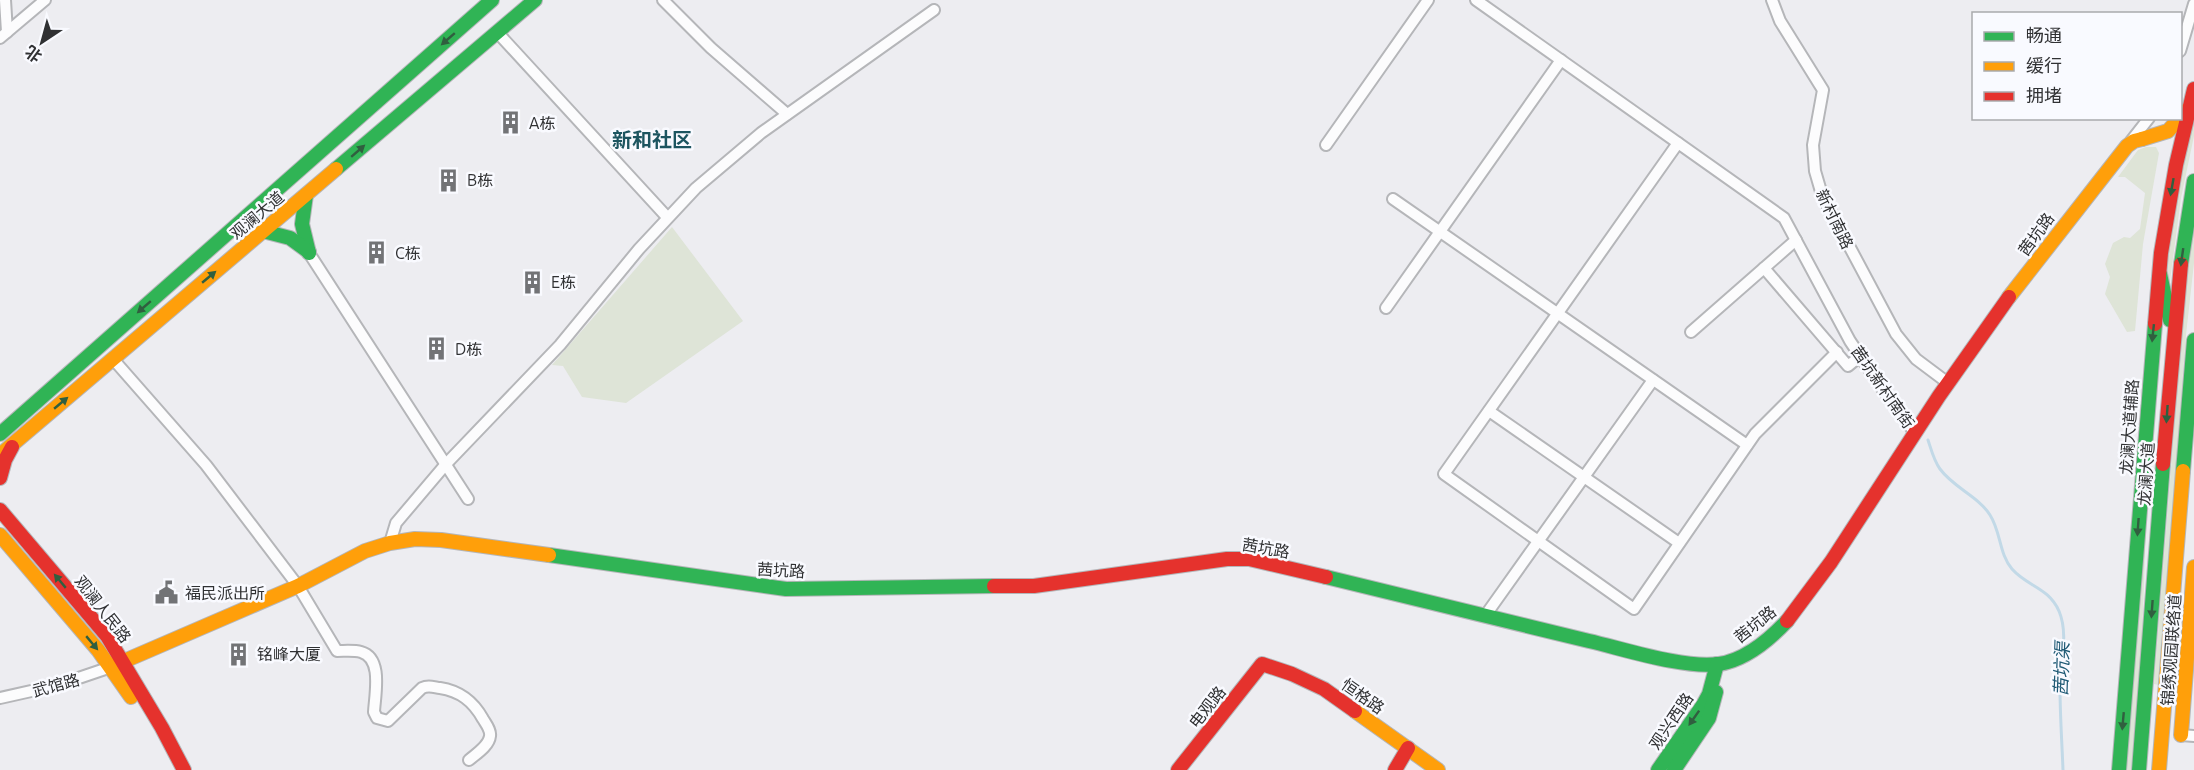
<svg xmlns="http://www.w3.org/2000/svg" width="2194" height="770" viewBox="0 0 2194 770" font-family="Ubuntu,'Noto Sans SC',sans-serif">
<rect width="100%" height="100%" fill="#ededf1"/>
<!-- green -->
<g fill="#dee4d7">
<polygon points="2194,116 2194,136 2181,198 2168,296 2167,246"/>
<polygon points="2146,147 2156,147 2159,153 2143,244 2135,331 2127,332 2105,294 2110,277 2105,264 2113,243 2124,237 2130,238 2140,229 2145,193 2125,177 2118,177 2138,150"/>
<polygon points="2194,226 2194,263 2186,335 2159,685 2154,684 2184,303"/>
<polygon points="672,227 743,321 626,403 582,397 563,366 552,365"/>
<polygon points="2146,526 2142,640 2131,770 2125,770"/>
</g>
<g fill="none" stroke-linecap="round" stroke-linejoin="round">
<!-- stream -->
<path stroke="#c2d9e7" stroke-width="3" d="M 1928,440 C 1931,449 1934,461 1940,469 C 1954,488 1978,496 1990,515 C 2001,532 1999,554 2012,569 C 2028,587 2048,587 2059,611 C 2069,635 2060,663 2060,688 C 2060,715 2062,743 2063,770"/>
<defs>
<g id="street">
<polyline points="5,0 7,32"/>
<polyline points="663,0 711,48 787,114"/>
<polyline points="1476,0 1784,218 1850,341 1881,387 1915,433"/>
<polyline points="1772,0 1780,21 1823,90 1813,145 1815,171 1822,195 1896,334 1916,359 1948,383"/>
<polyline points="497,32 667,217"/>
<polyline points="0,38 45,0"/>
<polyline points="2180,51 2194,4"/>
<polyline points="2131,141 2149,118"/>
<polyline points="1678,143 1444,474 1634,609 1755,434 1837,352"/>
<polyline points="1326,145 1428,0"/>
<polyline points="1393,199 1747,445"/>
<polyline points="309,253 468,499"/>
<polyline points="1764,268 1848,366 1860,356"/>
<polyline points="1386,308 1561,60"/>
<polyline points="1691,332 1796,240"/>
<path d="M 113,359 L 206,465 L 298,586 L 337,651 C 345,651 354,650 361,652 C 383,658 375,694 374,712 L 377,718 L 388,721 L 422,688 C 428,685 433,687 440,688 C 460,691 473,701 483,719 C 486,724 491,730 490,736 C 489,746 476,754 469,760"/>
<polyline points="1489,411 1679,543"/>
<polyline points="390,543 396,523 446,464 560,345 639,249 696,188 761,133 934,10"/>
<polyline points="1485,616 1653,380"/>
<polyline points="0,698 58,685 111,667"/>
<polyline points="2181,735 2194,736"/>
</g>
<g id="fast">
<polyline points="336,169 535,0"/>
<polyline points="306,195 302,224 309,253"/>
<polyline points="263,231 290,238 309,252"/>
<polyline points="2181,264 2194,181"/>
<polyline points="2160,274 2170,320"/>
<polyline points="0,434 492,0"/>
<polyline points="2183,471 2194,340"/>
<polyline points="549,555 786,589 994,586"/>
<path d="M 1326,577 C 1413,599 1501,620 1589,641 C 1624,649 1684,669 1719,664 C 1746,660 1769,640 1787,621"/>
<polyline points="1658,770 1703,705 1709,694 1717,664"/>
<polyline points="1674,770 1709,718 1716,692"/>
<polyline points="2119,770 2155,324"/>
<polyline points="2139,770 2163,464"/>
</g>
<g id="slow">
<polyline points="2142,139 2168,131 2187,110"/>
<polyline points="2009,297 2127,146 2134,141 2142,139"/>
<polyline points="0,455 336,169"/>
<polyline points="0,535 98,650 131,697"/>
<polyline points="115,665 298,586 365,551 390,543 415,539 441,540 549,555"/>
<polyline points="1355,711 1438,770"/>
<polyline points="2181,735 2194,567"/>
<polyline points="2159,770 2183,471"/>
</g>
<g id="jam">
<polyline points="2155,324 2161,253 2176,165 2194,89"/>
<polyline points="2163,464 2181,264"/>
<polyline points="0,478 5,460 12,447"/>
<polyline points="0,510 107,636 162,728 184,770"/>
<polyline points="994,586 1034,586 1227,559 1249,559 1326,577"/>
<polyline points="1787,621 1831,562 1939,396 2009,297"/>
<polyline points="1178,770 1262,664 1292,674 1324,689 1355,711"/>
<polyline points="1395,770 1408,748"/>
</g>
</defs>
<!-- street casing -->
<use href="#street" stroke="#b5b6b9" stroke-width="14"/>
<!-- fast casing -->
<use href="#fast" stroke="#b5b6b9" stroke-width="16"/>
<!-- slow casing -->
<use href="#slow" stroke="#b5b6b9" stroke-width="16"/>
<!-- jam casing -->
<use href="#jam" stroke="#b5b6b9" stroke-width="16"/>
<!-- street -->
<use href="#street" stroke="#fcfcfd" stroke-width="10"/>
<!-- fast -->
<use href="#fast" stroke="#30b455" stroke-width="14"/>
<!-- slow -->
<use href="#slow" stroke="#ff9f0a" stroke-width="14"/>
<!-- jam -->
<use href="#jam" stroke="#e5322d" stroke-width="14"/>
</g>
<!-- one-way arrows -->
<defs><path id="oneway-solid" d="M-6-.8H1V-3.2L6.5 0L1 3.2V.8H-6Z" transform="scale(1.5)"/></defs>
<g fill="#305f3f">
<use href="#oneway-solid" transform="translate(448 39) rotate(139)"/>
<use href="#oneway-solid" transform="translate(358 151) rotate(-41)"/>
<use href="#oneway-solid" transform="translate(2172 187) rotate(100)"/>
<use href="#oneway-solid" transform="translate(2182 257) rotate(98)"/>
<use href="#oneway-solid" transform="translate(209 277) rotate(-40)"/>
<use href="#oneway-solid" transform="translate(144 307) rotate(139)"/>
<use href="#oneway-solid" transform="translate(2153 333) rotate(96)"/>
<use href="#oneway-solid" transform="translate(61 403) rotate(-40)"/>
<use href="#oneway-solid" transform="translate(2167 414) rotate(94)"/>
<use href="#oneway-solid" transform="translate(2138 527) rotate(94)"/>
<use href="#oneway-solid" transform="translate(60 581) rotate(-130)"/>
<use href="#oneway-solid" transform="translate(2152 609) rotate(94)"/>
<use href="#oneway-solid" transform="translate(92 643) rotate(50)"/>
<use href="#oneway-solid" transform="translate(1694 718) rotate(125)"/>
<use href="#oneway-solid" transform="translate(2123 721) rotate(95)"/>
</g>
<!-- icons -->
<defs>
<symbol id="building-bare" viewBox="-9 -9 18 18"><path d="M-4-6H4V6H1V3H-1V6H-4ZM-2.5-4.3h1.7v1.8h-1.7ZM.8-4.3h1.7v1.8H.8ZM-2.5-1h1.7V.8h-1.7ZM.8-1h1.7V.8H.8Z" fill="#727376" stroke="#f9faff" stroke-width="2.5" paint-order="stroke"/></symbol>
<symbol id="civic-bare" viewBox="-9 -9 18 18"><path d="M-.6-6.5H3V-4.5H.6V-3L4-1V1h2V6H-6V1h2V-1L-.6-3ZM-1.2 2.5V6h2.4V2.5Z" fill="#727376" stroke="#f9faff" stroke-width="2.5" paint-order="stroke"/></symbol>
</defs>
<g fill-rule="evenodd">
<use href="#building-bare" x="494" y="106" width="33" height="33"/>
<use href="#building-bare" x="432" y="164" width="33" height="33"/>
<use href="#building-bare" x="360" y="236" width="33" height="33"/>
<use href="#building-bare" x="516" y="266" width="33" height="33"/>
<use href="#building-bare" x="420" y="332" width="33" height="33"/>
<use href="#civic-bare" x="150" y="576" width="33" height="33"/>
<use href="#building-bare" x="222" y="638" width="33" height="33"/>
</g>
<g text-anchor="middle" stroke-width="5" stroke-linejoin="round" paint-order="stroke">
<!-- poi labels -->
<g font-size="16" fill="#303133" stroke="#f9faff" text-anchor="start">
<text x="529" y="129">A栋</text>
<text x="467" y="186">B栋</text>
<text x="395" y="259">C栋</text>
<text x="551" y="288">E栋</text>
<text x="455" y="355">D栋</text>
<text x="185" y="599">福民派出所</text>
<text x="257" y="660">铭峰大厦</text>
</g>
<!-- street labels -->
<g font-size="16" fill="#303133" stroke="#f9faff">
<text transform="translate(257 215) rotate(-40)" y="6">观澜大道</text>
<text transform="translate(1835 219) rotate(64)" y="6">新村南路</text>
<text transform="translate(2036 234) rotate(-54)" y="6">茜坑路</text>
<text transform="translate(1883 387) rotate(55)" y="6">茜坑新村南街</text>
<text transform="translate(2129 427) rotate(-86)" y="6">龙澜大道辅路</text>
<text transform="translate(2146 474) rotate(-86)" y="6">龙澜大道</text>
<text transform="translate(1266 548) rotate(10)" y="6">茜坑路</text>
<text transform="translate(781 570) rotate(3)" y="6">茜坑路</text>
<text transform="translate(103 609) rotate(52)" y="6">观澜人民路</text>
<text transform="translate(1755 624) rotate(-39)" y="6">茜坑路</text>
<text transform="translate(2171 650) rotate(-86)" y="6">锦绣观园联络道</text>
<text transform="translate(56 685) rotate(-15)" y="6">武馆路</text>
<text transform="translate(1363 696) rotate(35)" y="6">恒格路</text>
<text transform="translate(1207 707) rotate(-52)" y="6">电观路</text>
<text transform="translate(1671 721) rotate(-56)" y="6">观兴西路</text>
</g>
<!-- water labels -->
<g font-size="18" font-style="italic" fill="#1e5974" stroke="#f9faff">
<text transform="translate(2062 669) rotate(-88)" y="6">茜坑渠</text>
</g>
<!-- quarter labels -->
<g font-size="20" font-weight="bold" fill="#1d5560" stroke="#f9faff">
<text x="652" y="147">新和社区</text>
</g>
</g>
<!-- legend -->
<rect x="1972" y="12" width="210" height="108" fill="#f9faff" stroke="#a9aaad" stroke-width="1.5"/>
<rect x="1984" y="32" width="30" height="9" fill="#30b455" stroke="#a9aaad" stroke-width="1.5"/>
<text x="2026" y="42" font-size="18" fill="#303133">畅通</text>
<rect x="1984" y="62" width="30" height="9" fill="#ff9f0a" stroke="#a9aaad" stroke-width="1.5"/>
<text x="2026" y="72" font-size="18" fill="#303133">缓行</text>
<rect x="1984" y="92" width="30" height="9" fill="#e5322d" stroke="#a9aaad" stroke-width="1.5"/>
<text x="2026" y="102" font-size="18" fill="#303133">拥堵</text>
<!-- north arrow -->
<g transform="translate(42 42) rotate(216)" stroke="#f9faff" stroke-width="4.5" paint-order="stroke">
<path d="M0-4.5L10 22L0 15L-10 22Z" fill="#303133"/>
<text y="-9" font-size="16" font-weight="bold" text-anchor="middle" fill="#303133">北</text>
</g>
</svg>
